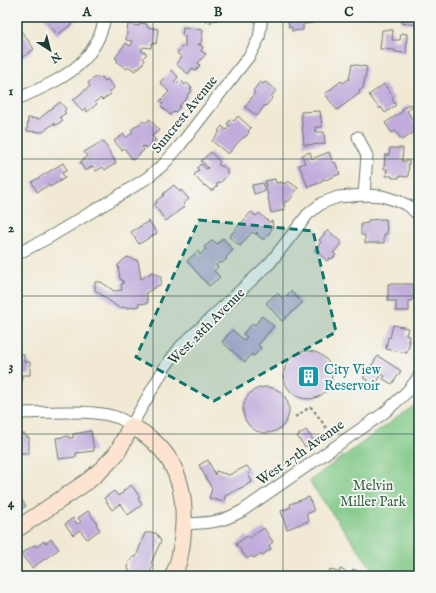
<svg xmlns="http://www.w3.org/2000/svg" width="436" height="593" viewBox="0 0 436 593" font-family="'IM FELL English',serif">
<rect width="100%" height="100%" fill="#f6f6f2"/>
<filter id="ink" filterUnits="userSpaceOnUse"><feTurbulence type="fractalNoise" baseFrequency=".025" numOctaves="2"/><feDisplacementMap in="SourceGraphic" scale="8" xChannelSelector="R" yChannelSelector="G"/><feConvolveMatrix kernelMatrix="1 2 1 2 8 2 1 2 1" color-interpolation-filters="sRGB"/></filter>
<filter id="wash" filterUnits="userSpaceOnUse"><feTurbulence type="fractalNoise" baseFrequency=".012" numOctaves="4" result="noise"/><feDisplacementMap in="SourceGraphic" scale="16" xChannelSelector="R" yChannelSelector="G"/><feGaussianBlur stdDeviation="0.9" result="paint"/><feColorMatrix in="noise" values="0 0 0 0 0 0 0 0 0 0 0 0 0 0 0 0 0 1.4 0 .05"/><feComposite in="paint" operator="in"/></filter>
<g filter="url(#wash)">
<rect width="100%" height="100%" fill="#f1e9d4"/>
<!-- green -->
<polygon fill="#7dc784" stroke="#4e825c" points="419,402 419,576 377,576 309,481"/>
<g id="blocks">
<!-- building -->
<g fill="#c1acdc">
<polygon points="44,17 72,17 75,22 57,35"/>
<polygon points="201,17 218,17 217,20 211,20 211,23 205,22 206,19"/>
<polygon points="288,17 311,17 312,23 303,24 303,30 292,31 292,27 289,28"/>
<polygon points="401,17 419,17 419,25 401,23"/>
<polygon points="139,23 147,24 147,27 158,29 156,44 152,43 151,48 143,47 141,50 147,54 143,58 145,60 139,69 137,68 135,71 129,67 127,69 117,62 118,60 115,58 126,43 130,46 132,44 132,41 126,40 128,24 139,26"/>
<polygon points="17,25 34,49 22,58 17,51"/>
<polygon points="183,27 203,30 201,44 198,44 203,47 201,51 206,54 198,63 200,65 196,71 192,68 188,74 176,64 182,57 177,53 183,45 185,47 185,36 182,36"/>
<polygon points="382,30 393,30 392,40 400,40 401,33 407,34 406,53 395,52 395,50 380,49"/>
<polygon points="352,64 367,67 363,88 359,91 360,93 337,110 325,94 341,81 343,83 349,79"/>
<polygon points="172,70 178,77 174,82 177,84 181,80 185,85 187,83 192,88 190,89 192,91 187,95 188,97 179,106 180,107 174,113 173,112 170,115 161,106 163,104 160,101 169,92 160,82"/>
<polygon points="97,76 99,79 102,77 105,81 107,79 114,88 109,92 111,94 102,100 100,98 95,102 97,104 87,112 85,108 82,111 73,100 90,86 88,83"/>
<polygon points="260,82 263,84 265,82 276,90 271,97 272,98 266,106 265,105 257,116 245,107 255,93 253,91"/>
<polygon points="384,84 394,98 392,100 396,105 385,113 381,107 380,109 369,95"/>
<polygon points="60,102 66,109 64,111 66,113 60,117 63,120 55,126 54,123 43,132 27,131 28,118 39,119"/>
<polygon points="410,104 412,107 407,111 419,129 402,140 395,131 392,133 385,123 403,111 402,109"/>
<polygon points="320,111 322,127 315,127 316,132 324,132 325,144 304,145 301,112"/>
<polygon points="238,116 251,128 248,131 249,133 244,138 243,137 228,154 212,141 220,132 218,131 222,126 226,130 230,126 227,124 231,119 234,121"/>
<polygon points="150,119 159,130 152,136 156,140 146,148 144,146 142,147 144,150 133,160 124,148 122,150 114,141 124,134 126,138 133,132 131,130 143,121 145,123"/>
<polygon points="103,141 116,163 105,170 103,167 96,171 93,166 85,171 80,162 87,157 84,152"/>
<polygon points="390,148 403,148 402,161 409,161 408,177 399,176 399,178 392,178 392,176 386,176 387,169 384,169 385,155 389,155"/>
<polygon points="211,152 220,162 218,164 220,166 223,166 227,170 227,175 223,180 219,183 217,183 217,186 213,190 210,190 205,185 204,186 194,175 199,170 197,168 201,164 206,169 208,168 201,161"/>
<polygon points="310,152 312,159 329,152 333,163 335,162 340,174 325,180 324,179 321,180 322,182 308,187 299,165 305,163 302,155"/>
<polygon points="63,163 67,170 62,173 65,178 50,187 49,185 37,192 32,182"/>
<polygon points="275,179 276,183 282,182 282,184 286,183 288,181 298,188 289,201 284,202 285,210 271,213 265,181"/>
<polygon points="263,183 265,191 254,194 252,185"/>
<polygon points="174,185 180,192 181,190 189,199 183,204 185,206 166,221 154,205 157,203 156,201 164,195 163,194"/>
<polygon points="251,212 256,216 259,213 269,222 272,221 273,227 270,227 272,229 265,239 262,239 256,234 258,233 257,232 255,234 252,232 240,246 229,237"/>
<polygon points="386,219 387,234 384,234 384,243 365,243 365,235 361,235 361,224 368,223 368,220"/>
<polygon points="149,221 157,233 139,244 131,232"/>
<polygon points="328,230 342,243 333,253 336,255 332,259 330,258 327,261 315,250 321,242 319,240"/>
<polygon points="223,238 233,250 226,257 227,259 222,263 220,262 216,265 218,267 214,271 220,277 209,286 187,261 198,251 200,255 206,249 204,247 213,240 217,244"/>
<polygon points="127,257 138,261 141,279 152,272 161,276 161,284 146,293 148,303 138,304 139,306 127,308 127,307 119,308 95,290 95,282 101,282 114,291 122,290 121,284 123,284 123,281 120,279 118,265"/>
<polygon points="388,284 413,284 413,300 409,301 409,311 396,311 396,301 388,301"/>
<polygon points="291,291 302,303 282,321 266,303 277,293 283,299"/>
<polygon points="262,316 274,326 258,345 261,348 254,356 252,354 245,362 222,342 232,330 244,340 247,337 243,334 253,323 255,325"/>
<polygon points="393,325 408,328 406,335 409,336 408,341 410,341 407,353 386,349 388,337 390,338"/>
<circle cx="308" cy="375" r="24"/>
<polygon points="17,354 24,354 24,362 30,362 30,375 22,375 22,381 17,381"/>
<polygon points="378,356 401,371 392,384 383,379 385,376 382,374 375,385 363,378"/>
<circle cx="266" cy="410" r="23"/>
<polygon points="306,430 314,441 305,447 297,436"/>
<polygon points="91,431 94,451 76,453 76,457 59,459 56,438 68,436 69,438 73,438 73,434"/>
<polygon points="17,434 25,434 25,437 29,437 29,453 17,453"/>
<polygon points="208,460 215,475 216,471 229,475 247,466 251,472 248,474 252,482 225,496 224,502 209,498 212,489 199,465"/>
<polygon points="131,485 140,497 138,498 142,505 128,515 120,504 112,510 104,498 114,491 118,496 124,492 123,491"/>
<polygon points="17,493 26,506 17,512"/>
<polygon points="309,497 314,511 306,514 309,521 287,529 281,511 291,507 290,504"/>
<polygon points="88,511 97,523 96,524 100,530 87,539 80,530 73,535 65,524 73,518 77,524 81,522 78,518"/>
<polygon points="264,528 273,542 269,545 271,549 261,556 260,554 254,558 252,556 247,559 236,544 247,536 249,538"/>
<polygon points="145,533 156,533 161,541 151,563 153,566 150,573 147,576 133,576 128,569 129,562 133,557 136,557"/>
<polygon points="51,539 59,549 32,568 21,554 34,545 36,547 44,541 46,543"/>
<polygon points="17,568 22,575 20,576 17,576"/>
<polygon points="330,569 339,573 340,569 351,574 353,569 360,572 358,576 327,576"/>
</g>
</g>
</g>
<g filter="url(#ink)">
<use href="#blocks" fill-opacity="0" stroke="#68796c" stroke-width="1"/>
<g fill="none" stroke-linecap="round" stroke-linejoin="round">
<defs>
<g id="street">
<path d="M 17,99 C 58,81 96,66 105,17"/>
<polyline points="358,137 367,156 364,195"/>
<polyline points="17,254 48,238 125,192 147,178 163,165 178,148 250,55 259,38 262,17"/>
<path d="M 17,413 C 44,413 98,408 121,419 C 125,421 128,424 131,426 L 165,367 L 181,346 L 270,263 L 308,214 L 322,203 L 338,197 L 364,195 L 382,196 L 398,201 L 409,206 L 419,216"/>
<path d="M 184,524 C 209,523 220,523 242,511 L 384,413 C 396,402 410,391 419,376"/>
</g>
<path id="secondary" d="M 17,529 L 88,481 L 103,468 L 117,453 L 131,426 C 174,448 187,486 183,531 C 182,547 180,562 173,576"/>
</defs>
<!-- street casing -->
<use href="#street" stroke="#68796c" stroke-width="13"/>
<!-- secondary casing -->
<use href="#secondary" stroke="#68796c" stroke-width="18"/>
<!-- path -->
<polyline stroke="#68796c" stroke-width="2" stroke-dasharray="3 3" stroke-linecap="butt" points="295,417 310,407 312,408 333,437"/>
<!-- street -->
<use href="#street" stroke="#fff" stroke-width="11"/>
<!-- secondary -->
<use href="#secondary" stroke="#fde4d1" stroke-width="16"/>
</g>
</g>
<!-- marked area -->
<path fill="#0f766e" fill-opacity="0.2" stroke="#0f766e" stroke-width="3" stroke-dasharray="8 5" stroke-linejoin="round" d="M 199,220 L 313,231 L 336,332 L 214,401 L 136,357 Z"/>
<!-- grid -->
<path fill="none" stroke="#1f3d34" stroke-width="1" stroke-opacity="0.55" d="M 153,17 L 153,576M 283,17 L 283,576M 17,159 L 419,159M 17,296 L 419,296M 17,434 L 419,434"/>
<!-- icons -->
<defs>
<symbol id="building-square" viewBox="-11 -11 22 22"><rect x="-9" y="-9" width="18" height="18" rx="4" fill="#0f9aa8" stroke="#f6f6f2"/><path d="M-4-6H4V6H1V3H-1V6H-4ZM-2.5-4.3h1.7v1.8h-1.7ZM.8-4.3h1.7v1.8H.8ZM-2.5-1h1.7V.8h-1.7ZM.8-1h1.7V.8H.8Z" fill="#fff"/></symbol>
</defs>
<g fill-rule="evenodd">
<use href="#building-square" x="296" y="364" width="25" height="25"/>
</g>
<g text-anchor="middle" stroke-width="3.5" stroke-linejoin="round" paint-order="stroke">
<!-- street labels -->
<g font-size="14" fill="#1f3d34" stroke="#f6f6f2">
<text transform="translate(184 114) rotate(-51)" y="5">Suncrest Avenue</text>
<text transform="translate(206 326) rotate(-45)" y="5">West 28th Avenue</text>
<text transform="translate(300 452) rotate(-35)" y="5">West 27th Avenue</text>
</g>
<!-- culture labels -->
<g font-size="14" fill="#0d838f" stroke="#f6f6f2" text-anchor="start">
<text x="324" y="374">City View<tspan x="324" dy="16">Reservoir</tspan></text>
</g>
<!-- park labels -->
<g font-size="14" fill="#366048" stroke="#f6f6f2">
<text x="373" y="490">Melvin<tspan x="373" dy="16">Miller Park</tspan></text>
</g>
</g>
<!-- margin -->
<rect width="436" height="593" fill="none" stroke="#f6f6f2" stroke-width="44"/>
<!-- north arrow -->
<g transform="translate(50 50) rotate(144)" stroke="#f6f6f2" stroke-width="3" paint-order="stroke">
<path d="M0-3L7 15L0 10L-7 15Z" fill="#1f3d34"/>
<text y="-6" font-size="11" font-weight="bold" text-anchor="middle" fill="#1f3d34">N</text>
</g>
<rect x="22" y="22" width="392" height="549" fill="none" stroke="#1f3d34" stroke-width="1.5"/>
<g font-size="13" text-anchor="middle" font-weight="bold" fill="#1f3d34">
<text x="87" y="16">A</text>
<text x="218" y="16">B</text>
<text x="349" y="16">C</text>
<text x="11" y="95">1</text>
<text x="11" y="232">2</text>
<text x="11" y="370">3</text>
<text x="11" y="507">4</text>
</g>
</svg>
